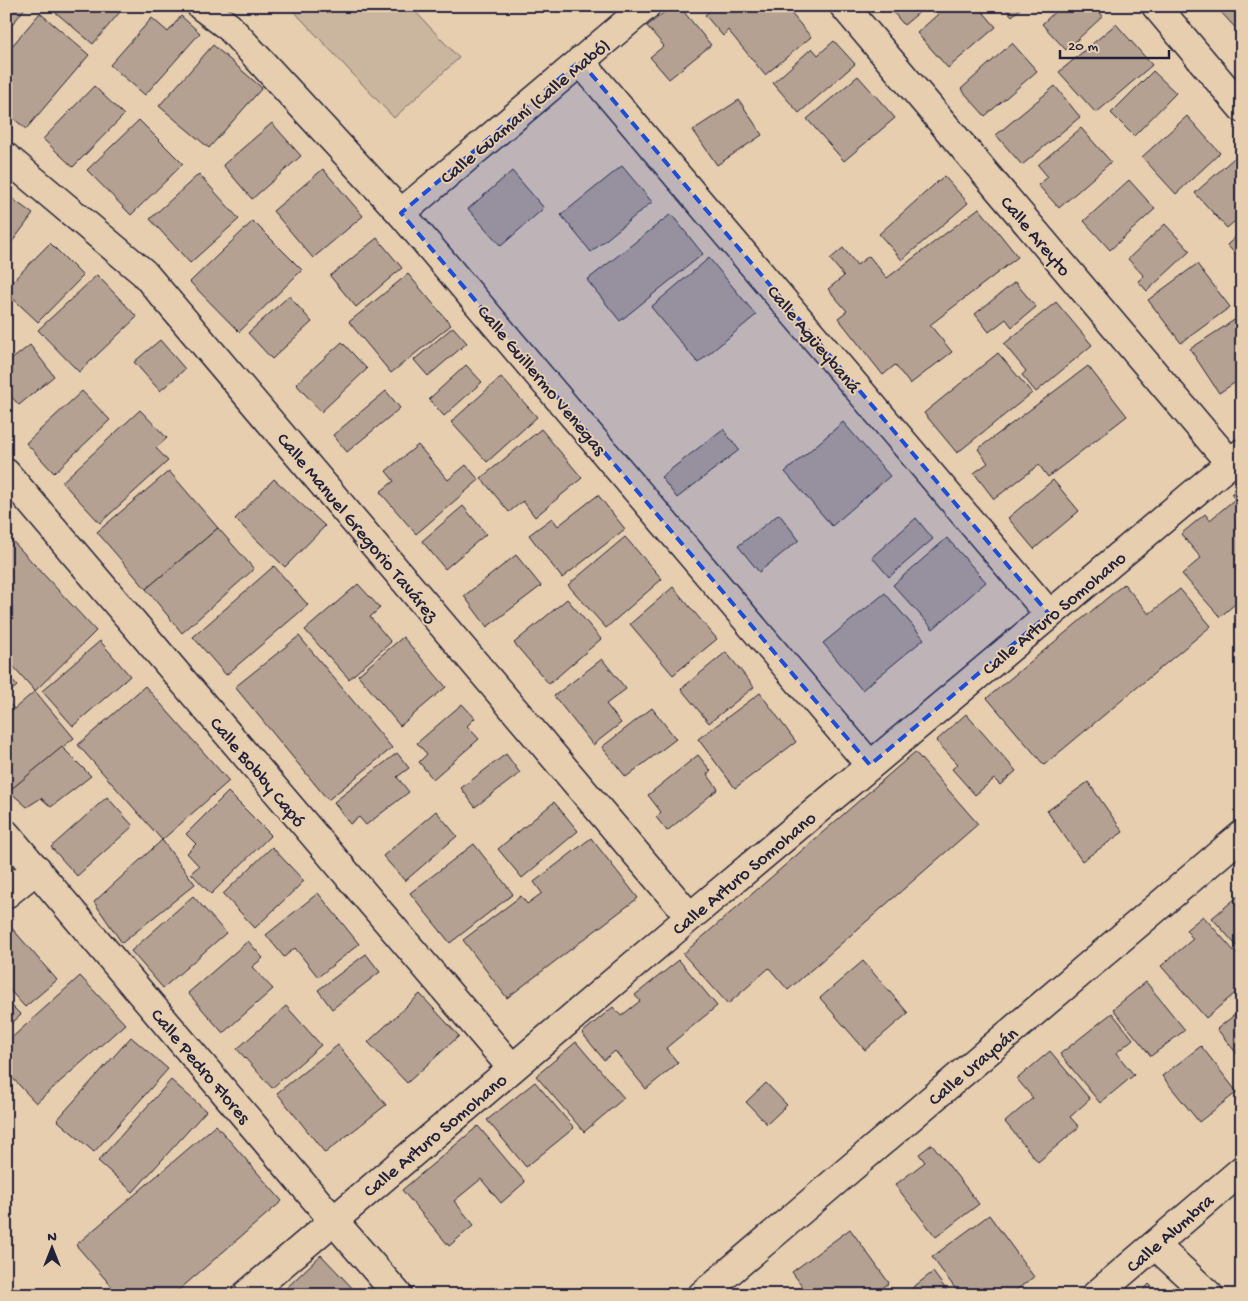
<svg xmlns="http://www.w3.org/2000/svg" width="1248" height="1301" viewBox="0 0 1248 1301" font-family="'Gochi Hand',sans-serif">
<rect width="100%" height="100%" fill="#e7ceaf"/>
<filter id="ink" filterUnits="userSpaceOnUse"><feTurbulence type="fractalNoise" baseFrequency=".02" numOctaves="2"/><feDisplacementMap in="SourceGraphic" scale="10" xChannelSelector="R" yChannelSelector="G"/><feConvolveMatrix kernelMatrix="1 2 1 2 8 2 1 2 1" color-interpolation-filters="sRGB"/></filter>
<g filter="url(#ink)">
<!-- green -->
<polygon fill="#cab59e" stroke="#766c6c" points="289,6 410,6 459,58 394,118"/>
<!-- building -->
<g fill="#b4a191" stroke="#22223b">
<polygon points="6,6 23,6 25,8 6,33"/>
<polygon points="58,6 125,6 93,44 54,11"/>
<polygon points="672,6 679,6 711,45 669,79 650,57 664,46 647,26"/>
<polygon points="715,6 785,6 811,37 765,75 728,30 723,36 705,15"/>
<polygon points="888,6 927,6 904,25"/>
<polygon points="947,6 978,6 996,27 948,68 917,33"/>
<polygon points="1003,6 1023,6 1012,16"/>
<polygon points="1061,6 1093,6 1103,16 1066,50 1042,24"/>
<polygon points="1222,6 1242,6 1242,35 1219,10"/>
<polygon points="40,13 89,55 26,129 6,112 6,53"/>
<polygon points="181,16 200,33 145,95 110,65 152,18 168,32"/>
<polygon points="1116,24 1152,65 1096,113 1059,72"/>
<polygon points="834,41 855,64 799,113 773,83 812,48 818,55"/>
<polygon points="1012,43 1037,71 985,116 961,89"/>
<polygon points="213,45 262,88 209,148 159,106"/>
<polygon points="1153,71 1176,93 1134,136 1111,113"/>
<polygon points="858,76 895,118 844,161 807,119"/>
<polygon points="94,86 124,115 73,167 43,139"/>
<polygon points="1055,86 1080,117 1022,165 996,135"/>
<polygon points="739,100 762,135 717,165 693,130"/>
<polygon points="1187,116 1220,153 1176,194 1142,157"/>
<polygon points="139,120 183,164 131,215 87,170"/>
<polygon points="272,123 301,156 252,199 223,165"/>
<polygon points="1081,128 1111,162 1059,208 1038,185 1048,177 1038,165"/>
<polygon points="1234,158 1242,166 1242,215 1227,228 1195,193"/>
<polygon points="622,166 652,202 591,252 561,215"/>
<polygon points="323,169 363,216 313,258 273,211"/>
<polygon points="512,171 544,208 501,246 468,209"/>
<polygon points="199,174 239,219 190,263 150,219"/>
<polygon points="944,176 968,203 902,260 879,234"/>
<polygon points="1129,180 1155,209 1110,250 1084,221"/>
<polygon points="6,194 33,214 6,250"/>
<polygon points="979,208 1018,257 930,325 952,352 910,384 895,365 883,375 838,318 847,311 828,289 844,276 830,259 843,248 857,265 869,256 887,278"/>
<polygon points="671,214 703,254 620,321 587,280"/>
<polygon points="253,221 302,270 239,332 190,282"/>
<polygon points="1165,224 1190,251 1147,291 1138,281 1144,276 1128,259"/>
<polygon points="1242,231 1242,261 1227,245"/>
<polygon points="377,238 402,268 356,307 330,276"/>
<polygon points="50,243 83,276 38,322 6,292 6,288"/>
<polygon points="709,258 756,315 698,363 651,307"/>
<polygon points="1197,264 1230,307 1181,343 1148,300"/>
<polygon points="408,274 451,325 391,373 349,322"/>
<polygon points="97,275 137,317 79,372 38,330"/>
<polygon points="1015,282 1036,307 1012,327 1006,319 989,332 975,314"/>
<polygon points="289,296 312,322 272,359 248,333"/>
<polygon points="1056,302 1092,345 1036,392 1022,375 1026,371 1004,344"/>
<polygon points="1242,315 1242,378 1219,393 1190,349"/>
<polygon points="453,327 467,343 428,376 414,360"/>
<polygon points="160,340 185,369 160,391 134,362"/>
<polygon points="342,342 367,369 321,412 296,384"/>
<polygon points="30,345 54,376 19,405 9,394 6,396 6,364"/>
<polygon points="998,353 1032,393 957,453 924,413"/>
<polygon points="466,365 482,382 444,416 429,399"/>
<polygon points="1088,366 1127,416 1048,477 1039,465 994,499 974,473 988,463 978,449"/>
<polygon points="501,377 537,417 487,462 451,422"/>
<polygon points="82,391 110,420 54,473 26,443"/>
<polygon points="386,391 400,408 347,452 333,435"/>
<polygon points="140,410 167,438 156,448 168,461 100,523 62,482"/>
<polygon points="843,422 890,476 832,526 785,472"/>
<polygon points="541,429 582,478 535,517 523,501 509,512 481,478"/>
<polygon points="723,429 739,450 677,498 661,477"/>
<polygon points="418,445 448,480 466,465 479,480 416,534 380,492 394,481 386,471"/>
<polygon points="169,471 218,528 146,589 97,532"/>
<polygon points="274,479 325,526 285,567 235,519"/>
<polygon points="1053,480 1079,511 1034,549 1008,518"/>
<polygon points="1242,485 1242,598 1220,617 1182,574 1201,558 1181,534 1205,514 1210,520 1235,499 1231,494"/>
<polygon points="598,495 625,529 562,578 529,535 552,518 558,526"/>
<polygon points="463,506 486,534 445,569 422,541"/>
<polygon points="779,514 799,540 759,572 738,546"/>
<polygon points="916,518 933,539 889,577 872,557"/>
<polygon points="218,528 254,569 182,633 146,589"/>
<polygon points="8,536 96,631 35,691 6,658 6,537"/>
<polygon points="625,537 662,579 606,628 568,585"/>
<polygon points="947,538 986,582 933,629 893,585"/>
<polygon points="516,555 541,586 487,627 464,596"/>
<polygon points="274,566 308,605 226,675 193,637"/>
<polygon points="358,584 380,608 370,617 391,642 349,679 305,630"/>
<polygon points="1124,584 1149,614 1180,589 1211,626 1044,765 987,698"/>
<polygon points="673,587 717,639 673,675 630,624"/>
<polygon points="885,593 924,639 862,690 823,643"/>
<polygon points="567,599 601,639 549,684 514,643"/>
<polygon points="299,636 392,748 328,800 235,687"/>
<polygon points="403,637 446,687 400,726 358,675"/>
<polygon points="100,641 130,676 73,726 42,691"/>
<polygon points="726,652 754,687 709,723 681,689"/>
<polygon points="602,659 626,689 606,704 621,723 593,745 554,696"/>
<polygon points="6,673 17,686 6,695"/>
<polygon points="145,686 229,781 162,840 78,745"/>
<polygon points="35,691 74,738 9,791 6,788 6,700 14,709"/>
<polygon points="760,693 796,742 735,788 698,739"/>
<polygon points="462,704 475,718 467,726 479,739 433,779 419,762 427,754 417,743"/>
<polygon points="652,708 676,739 626,777 602,747"/>
<polygon points="966,714 1016,771 1000,785 994,779 975,795 952,769 958,764 936,741"/>
<polygon points="62,747 91,776 51,807 41,798 27,807 9,791"/>
<polygon points="915,752 978,824 788,990 769,968 728,1004 683,954"/>
<polygon points="397,753 409,768 397,777 409,792 366,825 359,817 350,824 334,802"/>
<polygon points="506,754 520,773 475,807 461,788"/>
<polygon points="698,755 711,771 707,774 718,789 667,831 656,817 661,812 648,795"/>
<polygon points="1088,782 1123,832 1082,861 1047,811"/>
<polygon points="228,792 271,835 211,894 191,873 199,866 187,853 196,844 186,834"/>
<polygon points="107,797 133,826 77,876 51,847"/>
<polygon points="554,802 578,831 522,878 498,849"/>
<polygon points="436,811 457,836 405,881 383,856"/>
<polygon points="591,838 638,898 507,998 463,940 521,896 527,904 542,893 534,882"/>
<polygon points="162,840 195,884 122,943 94,902"/>
<polygon points="474,844 513,894 450,943 410,893"/>
<polygon points="272,847 304,881 255,928 223,894"/>
<polygon points="318,893 359,944 318,977 295,948 284,957 266,935"/>
<polygon points="1242,893 1242,952 1212,918"/>
<polygon points="193,896 226,933 163,988 131,951"/>
<polygon points="1203,916 1242,960 1242,987 1206,1018 1161,966 1193,939 1186,930"/>
<polygon points="10,926 57,980 25,1007 6,986 6,929"/>
<polygon points="248,941 263,958 252,967 273,989 223,1033 188,993"/>
<polygon points="366,954 380,972 332,1009 318,990"/>
<polygon points="679,960 717,1006 666,1048 678,1063 646,1089 615,1051 604,1060 582,1033 613,1007 621,1016 640,1001 635,995"/>
<polygon points="863,961 908,1013 865,1050 820,998"/>
<polygon points="80,976 125,1024 36,1103 6,1071 6,1043"/>
<polygon points="1146,982 1185,1030 1151,1056 1113,1009"/>
<polygon points="420,994 459,1036 407,1083 368,1042"/>
<polygon points="6,1000 21,1015 6,1028"/>
<polygon points="286,1006 321,1045 272,1088 237,1049"/>
<polygon points="1242,1009 1242,1060 1217,1029"/>
<polygon points="1112,1013 1133,1039 1116,1053 1134,1075 1100,1103 1060,1054"/>
<polygon points="131,1037 168,1069 94,1152 57,1120"/>
<polygon points="576,1042 624,1098 584,1132 536,1076"/>
<polygon points="338,1045 386,1105 325,1153 277,1093"/>
<polygon points="1201,1046 1237,1092 1199,1122 1162,1076"/>
<polygon points="1050,1051 1090,1099 1070,1117 1079,1127 1038,1162 1005,1122 1033,1098 1017,1079"/>
<polygon points="171,1080 206,1111 133,1192 98,1161"/>
<polygon points="535,1082 574,1128 526,1167 487,1120"/>
<polygon points="766,1083 787,1105 767,1124 746,1102"/>
<polygon points="216,1125 282,1201 173,1295 119,1295 76,1245"/>
<polygon points="478,1126 525,1182 501,1203 481,1179 454,1201 474,1225 449,1246 402,1190"/>
<polygon points="932,1144 979,1204 936,1237 895,1185 925,1162 919,1154"/>
<polygon points="989,1215 1034,1277 1009,1295 960,1295 932,1257"/>
<polygon points="850,1229 889,1283 873,1295 809,1295 792,1272"/>
<polygon points="321,1255 359,1295 279,1295"/>
<polygon points="933,1272 950,1295 903,1295"/>
<polygon points="1149,1284 1160,1295 1139,1295"/>
</g>
<g fill="none" stroke-linecap="round" stroke-linejoin="round">
<defs>
<g id="minor">
<polyline points="201,6 229,27 401,213 870,765"/>
<polyline points="844,6 1230,463"/>
<polyline points="1156,6 1242,108"/>
<polyline points="580,61 1049,614"/>
<polyline points="6,157 144,273 690,917"/>
<polyline points="401,213 646,6"/>
<polyline points="6,473 512,1068"/>
<polyline points="6,834 333,1220 398,1295"/>
<polyline points="6,894 37,869"/>
<polyline points="1155,1245 1209,1295"/>
<polyline points="246,1295 690,917 1242,453"/>
<polyline points="702,1295 1242,835"/>
<polyline points="1096,1295 1242,1170"/>
</g>
</defs>
<!-- minor casing -->
<use href="#minor" stroke="#22223b" stroke-width="31"/>
<!-- minor -->
<use href="#minor" stroke="#e7ceaf" stroke-width="28"/>
</g>
</g>
<!-- marked area -->
<path fill="#1d4ed8" fill-opacity="0.2" stroke="#1d4ed8" stroke-width="4" stroke-dasharray="10 6" stroke-linejoin="round" d="M 580,61 L 1049,614 L 870,765 L 401,213 Z"/>
<g text-anchor="middle" stroke-width="4" stroke-linejoin="round" paint-order="stroke">
<!-- street labels -->
<g font-size="19" fill="#22223b" stroke="#e7ceaf">
<text transform="translate(524 110) rotate(-40)" y="7">Calle Guamaní (Calle Mabó)</text>
<text transform="translate(1037 235) rotate(50)" y="7">Calle Areyto</text>
<text transform="translate(815 338) rotate(50)" y="7">Calle Agüeybaná</text>
<text transform="translate(543 379) rotate(50)" y="7">Calle Guillermo Venegas</text>
<text transform="translate(359 526) rotate(50)" y="7">Calle Manuel Gregorio Tavárez</text>
<text transform="translate(1053 612) rotate(-40)" y="7">Calle Arturo Somohano</text>
<text transform="translate(259 771) rotate(50)" y="7">Calle Bobby Capó</text>
<text transform="translate(743 872) rotate(-40)" y="7">Calle Arturo Somohano</text>
<text transform="translate(202 1065) rotate(50)" y="7">Calle Pedro Flores</text>
<text transform="translate(972 1065) rotate(-40)" y="7">Calle Urayoán</text>
<text transform="translate(434 1134) rotate(-40)" y="7">Calle Arturo Somohano</text>
<text transform="translate(1169 1232) rotate(-41)" y="7">Calle Alumbra</text>
</g>
</g>
<!-- margin -->
<rect width="1248" height="1301" fill="none" stroke="#e7ceaf" stroke-width="25"/>
<rect x="12" y="12" width="1223" height="1276" fill="none" stroke="#22223b" stroke-width="2" filter="url(#ink)"/>
<!-- north arrow -->
<g transform="translate(52 1248)" stroke="#e7ceaf" stroke-width="4" paint-order="stroke">
<path d="M0-4L9 19L0 12L-9 19Z" fill="#22223b"/>
<text y="-8" font-size="14" font-weight="bold" text-anchor="middle" fill="#22223b">N</text>
</g>
<!-- scale -->
<path d="M1060 50v8h109v-8" fill="none" stroke="#22223b" stroke-width="2.5"/>
<text x="1068" y="50" font-size="15" fill="#22223b" stroke="#e7ceaf" stroke-width="4" paint-order="stroke">20 m</text>
</svg>
